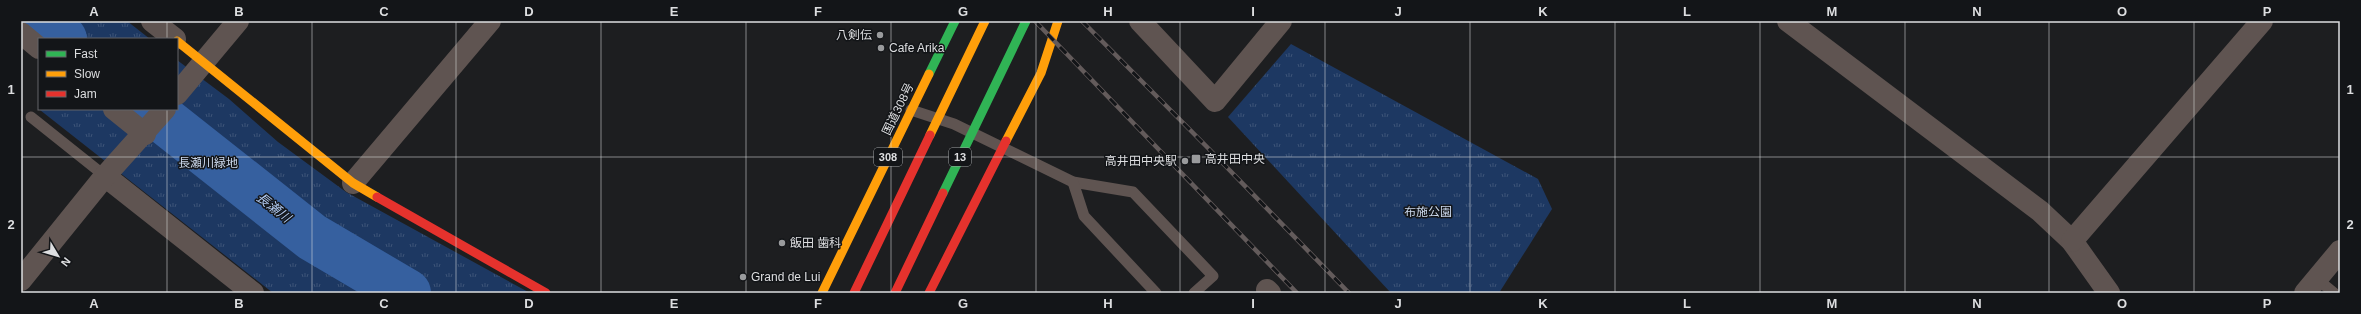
<svg xmlns="http://www.w3.org/2000/svg" width="2361" height="314" viewBox="0 0 2361 314" font-family="Arial,'Noto Sans JP',sans-serif">
<defs>
<pattern id="park-tufts" width="24" height="20" patternUnits="userSpaceOnUse"><rect width="24" height="20" fill="#1d3862"/><path d="M3 7l-1-3M5 7V3M7 7l1-3M15 17l-1-3M17 17v-4M19 17l1-3" fill="none" stroke="#3d5478"/></pattern>
</defs>
<rect width="100%" height="100%" fill="#1d1e20"/>
<!-- park -->
<g fill="url(#park-tufts)">
<polygon points="21,21 127,21 150,39 43,39"/>
<polygon points="1291,44 1538,179 1552,209 1499,293 1391,293 1228,117"/>
<polygon points="177,60 229,99 278,142 346,192 530,293 273,293 40,110 177,109"/>
</g>
<g fill="none" stroke-linecap="round" stroke-linejoin="round">
<!-- river -->
<g stroke="#36609f" stroke-width="48">
<polyline points="41,21 63,39"/>
<polyline points="150,109 312,237 407,293"/>
</g>
<!-- lane -->
<g stroke="#5f5451" stroke-width="11">
<polyline points="911,110 954,124 1073,182 1133,192 1213,276 1194,293"/>
<polyline points="31,117 105,176"/>
<polyline points="1073,182 1084,216 1156,293"/>
<polyline points="2317,279 2334,293"/>
</g>
<!-- street -->
<g stroke="#5f5451" stroke-width="22">
<polyline points="152,21 175,39"/>
<polyline points="1140,21 1215,101 1281,21"/>
<polyline points="1788,21 2040,211 2072,241 2109,293"/>
<polyline points="21,33 39,48"/>
<polyline points="177,94 238,21"/>
<polyline points="114,109 145,134"/>
<polyline points="105,176 253,293"/>
<polyline points="353,183 490,21"/>
<polyline points="2072,241 2262,21"/>
<polyline points="21,280 105,176 165,109"/>
<polyline points="1267,290 1270,293"/>
<polyline points="2305,293 2340,251"/>
</g>
<!-- fast -->
<polyline stroke="#30b455" stroke-width="9" points="929,74 955,21"/>
<!-- slow -->
<g stroke="#ff9f0a" stroke-width="9">
<polyline points="177,41 353,183 377,197"/>
<polyline points="1006,141 1041,73 1058,21"/>
<polyline points="822,293 929,74"/>
</g>
<!-- jam -->
<g stroke="#e5322d" stroke-width="9">
<polyline points="377,197 546,293"/>
<polyline points="929,293 1006,141"/>
</g>
<defs>
<g id="rail">
<polyline points="1035,21 1297,293"/>
<polyline points="1082,21 1208,148 1349,293"/>
</g>
</defs>
<!-- rail casing -->
<use href="#rail" stroke="#635b5b" stroke-width="4.5"/>
<!-- rail -->
<use href="#rail" stroke="#131518" stroke-width="3" stroke-dasharray="9" stroke-linecap="butt"/>
<!-- fast-bridge -->
<polyline stroke="#30b455" stroke-width="9" points="943,193 1026,21"/>
<!-- slow-bridge -->
<polyline stroke="#ff9f0a" stroke-width="9" points="930,135 985,21"/>
<!-- jam-bridge -->
<g stroke="#e5322d" stroke-width="9">
<polyline points="854,293 930,135"/>
<polyline points="895,293 943,193"/>
</g>
</g>
<!-- grid -->
<path fill="none" stroke="#dddee0" stroke-width="1" stroke-opacity="0.55" d="M 167,21 L 167,39M 312,21 L 312,293M 456,21 L 456,293M 601,21 L 601,293M 746,21 L 746,293M 891,21 L 891,293M 1036,21 L 1036,293M 1180,21 L 1180,293M 1325,21 L 1325,293M 1470,21 L 1470,293M 1615,21 L 1615,293M 1760,21 L 1760,293M 1905,21 L 1905,293M 2049,21 L 2049,293M 2194,21 L 2194,293M 167,109 L 167,293M 21,157 L 2340,157"/>
<!-- markers -->
<g fill="#9a9b9d" stroke="#131518" stroke-width="1.5">
<circle cx="880" cy="35" r="4"/>
<circle cx="881" cy="48" r="4"/>
<rect x="1191" y="154" width="10" height="10" rx="2"/>
<circle cx="1185" cy="161" r="4"/>
<circle cx="782" cy="243" r="4"/>
<circle cx="743" cy="277" r="4"/>
</g>
<g text-anchor="middle" stroke-width="3" stroke-linejoin="round" paint-order="stroke">
<!-- shield labels -->
<g fill="#131518" stroke="#a0a2a4" stroke-width="1">
<rect x="874" y="148" width="28" height="18" rx="3"/>
<rect x="949" y="148" width="22" height="18" rx="3"/>
</g>
<g font-size="11" font-weight="bold" fill="#dddee0">
<text x="888" y="161">308</text>
<text x="960" y="161">13</text>
</g>
<!-- poi labels -->
<g font-size="12" fill="#dddee0" stroke="#131518" text-anchor="start">
<text x="872" y="39" text-anchor="end">八剣伝</text>
<text x="889" y="52">Cafe Arika</text>
<text x="1205" y="163">高井田中央</text>
<text x="1177" y="165" text-anchor="end">高井田中央駅</text>
<text x="790" y="247">飯田 歯科</text>
<text x="751" y="281">Grand de Lui</text>
</g>
<!-- street labels -->
<g font-size="12" fill="#dddee0" stroke="#131518">
<text transform="translate(898 109) rotate(-64)" y="4">国道308号</text>
</g>
<!-- park labels -->
<g font-size="12" fill="#ccd9ed" stroke="#131518">
<text x="208" y="167">長瀬川緑地</text>
<text x="1428" y="216">布施公園</text>
</g>
<!-- water labels -->
<g font-size="13" font-style="italic" fill="#afc8ef" stroke="#131518">
<text transform="translate(274 207) rotate(38)" y="5">長瀬川</text>
</g>
</g>
<!-- border -->
<rect width="2361" height="314" fill="none" stroke="#131518" stroke-width="44"/>
<!-- legend -->
<rect x="38" y="38" width="140" height="72" fill="#131518" stroke="#646568"/>
<rect x="46" y="51" width="20" height="6" fill="#30b455" stroke="#646568"/>
<text x="74" y="58" font-size="12" fill="#dddee0">Fast</text>
<rect x="46" y="71" width="20" height="6" fill="#ff9f0a" stroke="#646568"/>
<text x="74" y="78" font-size="12" fill="#dddee0">Slow</text>
<rect x="46" y="91" width="20" height="6" fill="#e5322d" stroke="#646568"/>
<text x="74" y="98" font-size="12" fill="#dddee0">Jam</text>
<!-- north arrow -->
<g transform="translate(58 256) rotate(128)" stroke="#131518" stroke-width="3" paint-order="stroke">
<path d="M0-3L7 15L0 10L-7 15Z" fill="#dddee0"/>
<text y="-6" font-size="11" font-weight="bold" text-anchor="middle" fill="#dddee0">N</text>
</g>
<rect x="22" y="22" width="2317" height="270" fill="none" stroke="#dddee0" stroke-width="1.5"/>
<g font-size="13" text-anchor="middle" font-weight="bold" fill="#dddee0">
<text x="94" y="16">A</text>
<text x="239" y="16">B</text>
<text x="384" y="16">C</text>
<text x="529" y="16">D</text>
<text x="674" y="16">E</text>
<text x="818" y="16">F</text>
<text x="963" y="16">G</text>
<text x="1108" y="16">H</text>
<text x="1253" y="16">I</text>
<text x="1398" y="16">J</text>
<text x="1543" y="16">K</text>
<text x="1687" y="16">L</text>
<text x="1832" y="16">M</text>
<text x="1977" y="16">N</text>
<text x="2122" y="16">O</text>
<text x="2267" y="16">P</text>
<text x="11" y="94">1</text>
<text x="2350" y="94">1</text>
<text x="11" y="229">2</text>
<text x="2350" y="229">2</text>
<text x="94" y="308">A</text>
<text x="239" y="308">B</text>
<text x="384" y="308">C</text>
<text x="529" y="308">D</text>
<text x="674" y="308">E</text>
<text x="818" y="308">F</text>
<text x="963" y="308">G</text>
<text x="1108" y="308">H</text>
<text x="1253" y="308">I</text>
<text x="1398" y="308">J</text>
<text x="1543" y="308">K</text>
<text x="1687" y="308">L</text>
<text x="1832" y="308">M</text>
<text x="1977" y="308">N</text>
<text x="2122" y="308">O</text>
<text x="2267" y="308">P</text>
</g>
</svg>
